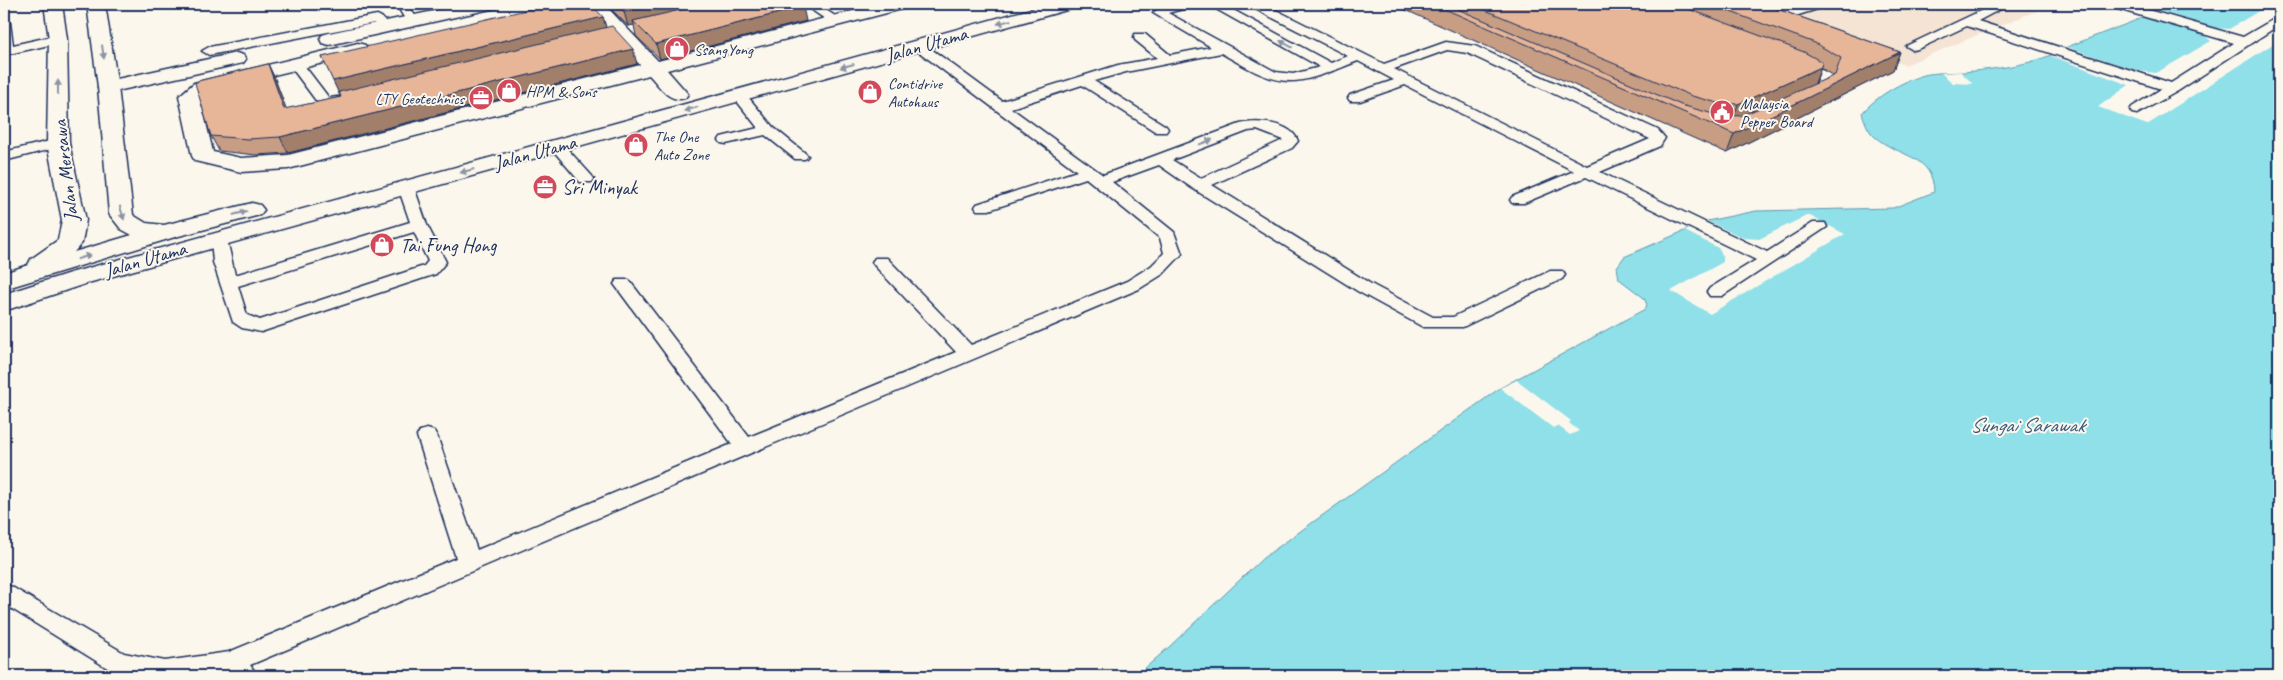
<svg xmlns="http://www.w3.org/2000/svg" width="2283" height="680" viewBox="0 0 2283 680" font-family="Caveat,sans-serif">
<rect width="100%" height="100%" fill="#fbf7ec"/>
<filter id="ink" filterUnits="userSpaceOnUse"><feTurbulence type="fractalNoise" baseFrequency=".02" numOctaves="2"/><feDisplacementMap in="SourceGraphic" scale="10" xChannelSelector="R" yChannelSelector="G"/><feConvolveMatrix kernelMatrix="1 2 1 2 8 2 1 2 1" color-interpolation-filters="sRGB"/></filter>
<g filter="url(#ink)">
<!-- built -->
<polygon fill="#f5e4d3" points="1730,4 2053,4 1905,65"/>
<!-- water -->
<path fill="#8fe0e9" stroke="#6199b1" d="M 2178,4 L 2279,4 L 2279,676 L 1136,676 L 1169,647 L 1263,558 L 1500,388 L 1645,309 L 1647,305 L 1644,298 L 1619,279 L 1617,267 L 1624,257 L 1707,221 L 1756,211 L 1893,208 L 1934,192 C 1933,154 1898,157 1875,137 C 1868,131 1865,122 1862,113 C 1877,96 1902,81 1924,75 C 1937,72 1950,73 1963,72 C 1997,69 2037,65 2067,47 Z"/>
<!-- pier -->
<g fill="#fbf7ec">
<polygon points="2270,4 2279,4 2279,40 2147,125 2098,107 2129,85 2051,56 2067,47 2139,71 2156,73 2211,41 2204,35 2142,17 2157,10 2215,28 2229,29"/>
<polygon points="1961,72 1973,84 1953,83 1941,73"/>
<polygon points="1808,215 1845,234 1710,314 1671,291 1723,262 1723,256 1718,248 1685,231 1707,221 1744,238 1759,239"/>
<polygon points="1517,380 1571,421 1569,423 1579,431 1570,435 1558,426 1553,428 1500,388"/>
</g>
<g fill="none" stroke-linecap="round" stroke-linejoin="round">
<defs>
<g id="lane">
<polygon points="396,4 408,4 418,21 416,24 408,24"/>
<polygon points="803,4 817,4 841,20 839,23 831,23"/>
<path d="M 1172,4 L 1192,4 L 1190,7 L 1168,13 L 1276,72 L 1293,74 L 1320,67 L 1207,4 L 1222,4 L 1331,63 L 1348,56 L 1251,7 L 1249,4 L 1264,4 L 1384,64 L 1446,42 L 1475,46 L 1658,130 L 1665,138 L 1660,146 L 1600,172 L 1767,252 L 1813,223 L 1825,223 L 1827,227 L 1722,296 L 1710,296 L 1707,292 L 1710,288 L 1756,260 L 1586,177 L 1524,203 L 1512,203 L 1510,200 L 1512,197 L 1574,171 L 1405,85 L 1360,101 L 1350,101 L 1348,98 L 1350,95 L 1394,80 L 1358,61 C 1291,88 1284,90 1221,53 L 1126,72 L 1094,81 L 1166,126 L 1168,129 L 1166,132 L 1156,132 L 1082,85 L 1011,108 L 1103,175 L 1240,124 C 1257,120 1291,122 1298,141 L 1292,148 L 1212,185 L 1371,284 L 1433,317 L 1453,317 L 1550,271 L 1562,271 L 1565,275 L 1562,279 L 1463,327 L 1423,327 L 1359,292 L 1192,188 L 1159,165 L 1112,182 L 1174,232 L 1182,254 L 1163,274 L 1139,289 L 250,665 L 258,676 L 229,676 L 226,673 C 189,678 145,680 109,669 L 4,604 L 4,584 L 12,587 L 124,653 L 165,661 L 229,652 L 456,558 L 417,436 L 420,431 L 427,429 L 434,431 L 437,436 L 477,550 L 732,444 L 617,288 L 614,284 L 617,280 L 629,280 L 749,437 L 956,352 L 875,266 L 872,262 L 875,258 L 887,258 L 971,345 L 1127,281 L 1151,266 L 1164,253 L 1160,238 L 1086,178 L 989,210 L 977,210 L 975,207 L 977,204 L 1077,171 L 911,46 L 918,42 L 923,43 L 1002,101 L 1118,65 L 1157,58 L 1135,40 L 1134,37 L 1135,34 L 1145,34 L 1170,55 L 1211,47 L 1153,13 L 1161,6 ZM 1447,50 L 1467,53 L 1650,139 L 1587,166 L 1394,69 ZM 1257,130 L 1283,140 L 1201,178 L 1172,160 L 1248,131 Z"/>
<polygon points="1748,4 1769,4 1791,9 1808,4 1826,4 1824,7 1792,17 1750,7"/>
<polygon points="1995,4 2010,4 1978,21 2171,83 2234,43 2111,7 2109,4 2127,4 2243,37 2279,16 2279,25 2178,91 2137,114 2132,113 2130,110 2132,107 2161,89 1967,26 1918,49 1913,50 1906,46"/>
<path d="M 377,15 C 383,17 386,22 389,27 L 387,30 L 379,30 L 374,23 L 209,55 L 202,51 L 209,47 Z"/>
<polygon points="4,19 10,23 13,45 58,35 64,39 63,42 4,55"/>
<polygon points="1796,58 1830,74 1832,77 1827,92 1813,98 1803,98 1801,95 1816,87 1818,79 1791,65 1789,62 1791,59"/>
<polygon points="295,59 300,60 329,98 346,96 353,100 351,103 320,106 288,63"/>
<polygon points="739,91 744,92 773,127 805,153 808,156 805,159 795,159 765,135 726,144 721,143 719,140 721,137 758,128 732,95"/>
<polygon points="58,139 65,143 63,146 4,161 4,152"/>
<polygon points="557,142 562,143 592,176 594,179 592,182 580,182 552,149 550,146 552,143"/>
<path d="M 406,182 L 414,187 L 427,225 L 446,262 L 436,274 L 261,332 L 242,328 L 233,322 L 213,262 L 211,239 L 213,235 L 225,235 L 227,239 L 235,275 L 410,222 L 398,187 ZM 414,232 L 428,261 L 424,266 L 260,320 L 247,315 L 238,286 Z"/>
</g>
<g id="street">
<polygon points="467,4 500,4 497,8 491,9 329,45 322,43 320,39 322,35 329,33"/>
<path d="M 585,4 L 604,4 L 658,61 L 880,4 L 909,4 L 906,8 L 667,70 L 688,94 L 685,98 C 668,103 660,86 649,75 L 288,169 L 241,172 L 195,161 L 192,156 L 179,96 L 194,83 L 358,43 L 365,45 L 368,49 L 365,53 L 208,91 L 200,98 L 213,152 L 241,158 L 288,155 L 640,65 Z"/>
<polygon points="236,53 243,55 246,59 243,63 108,93 101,91 98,87 101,83 108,81"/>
</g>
<g id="secondary">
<polygon points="44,4 62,4 67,39 69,143 86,220 82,243 74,252 132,235 121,229 109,214 98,87 87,4 105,4 118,87 133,215 146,223 164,225 252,203 260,205 264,210 260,215 175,237 4,289 4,273 28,265 31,259 58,240 62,220 47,143 49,39"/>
<polygon points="1049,4 1077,4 1074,8 88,283 4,311 4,294 70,273"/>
</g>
</defs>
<!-- lane casing -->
<use href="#lane" stroke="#1b2f5e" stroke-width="3"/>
<!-- street casing -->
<use href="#street" stroke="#1b2f5e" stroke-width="3"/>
<!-- secondary casing -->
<use href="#secondary" stroke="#1b2f5e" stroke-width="3"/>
<!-- lane -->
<use href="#lane" fill="#fbf7ec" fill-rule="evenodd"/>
<!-- street -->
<use href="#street" fill="#fbf7ec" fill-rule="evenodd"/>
<!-- secondary -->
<use href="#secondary" fill="#fbf7ec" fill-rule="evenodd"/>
</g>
<!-- wall -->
<g fill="#c79d84" stroke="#1b2f5e" fill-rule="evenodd">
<polygon points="608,4 800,4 806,21 660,59 636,36 634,25 628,26 609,7"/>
<path d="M 1392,4 L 1763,4 L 1900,52 L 1893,70 L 1727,153 ZM 1821,68 L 1833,76 L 1815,84 Z"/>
<polygon points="603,17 606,28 637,64 288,153 256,155 219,151 211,136 268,64 275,79 286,109 341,97 322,57"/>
</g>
<!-- shaded-wall -->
<g fill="#a27f6b" stroke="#1b2f5e">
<polygon points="660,4 720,4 633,21 634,25 628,26 624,12"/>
<polygon points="803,7 806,21 660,59 656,44"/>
<polygon points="603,17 607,31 340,96 333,81"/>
<polygon points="633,49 637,64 288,153 280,137"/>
<polygon points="1900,52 1893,70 1727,153 1734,134"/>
<polygon points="268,64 275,79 292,124 284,109"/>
<polygon points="1821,67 1814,86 1732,123 1738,104"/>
</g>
<!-- building -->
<g fill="#e7b699" stroke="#1b2f5e">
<polygon points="552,4 591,4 603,17 333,81 322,57"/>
<polygon points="616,4 660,4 624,12"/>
<polygon points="706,4 800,4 803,7 656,44 633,21"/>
<polygon points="1433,4 1446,4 1681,105 1717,115 1741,116 1835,75 1841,58 1815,43 1709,4 1763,4 1900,52 1734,134"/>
<polygon points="1471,4 1675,4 1804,52 1822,62 1821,67 1738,104 1718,103 1692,96"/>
<polygon points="612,26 633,49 280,137 248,139 211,136 195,83 198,81 268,64 284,109 341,97 339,92"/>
</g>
<!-- one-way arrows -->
<defs><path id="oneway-solid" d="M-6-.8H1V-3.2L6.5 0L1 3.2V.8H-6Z" transform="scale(1.25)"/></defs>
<g fill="#8b93a5">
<use href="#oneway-solid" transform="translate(1004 22) rotate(164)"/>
<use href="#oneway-solid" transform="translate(1286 44) rotate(-151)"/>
<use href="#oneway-solid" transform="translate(103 52) rotate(82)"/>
<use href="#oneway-solid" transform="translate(847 66) rotate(165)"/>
<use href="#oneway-solid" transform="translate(58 87) rotate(-90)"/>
<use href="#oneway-solid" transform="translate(691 109) rotate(165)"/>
<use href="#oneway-solid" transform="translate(1206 142) rotate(-21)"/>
<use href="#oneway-solid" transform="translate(467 171) rotate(165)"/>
<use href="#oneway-solid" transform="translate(122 213) rotate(73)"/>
<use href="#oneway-solid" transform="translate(240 213) rotate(-15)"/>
<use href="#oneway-solid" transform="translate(84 257) rotate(-17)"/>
</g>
</g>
<!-- icons -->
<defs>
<symbol id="shop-disc" viewBox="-11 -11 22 22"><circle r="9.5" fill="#d1495b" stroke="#fbf7ec"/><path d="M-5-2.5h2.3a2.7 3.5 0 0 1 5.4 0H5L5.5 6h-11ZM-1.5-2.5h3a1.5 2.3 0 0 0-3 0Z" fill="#fff"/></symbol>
<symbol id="office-disc" viewBox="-11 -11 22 22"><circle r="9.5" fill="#d1495b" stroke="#fbf7ec"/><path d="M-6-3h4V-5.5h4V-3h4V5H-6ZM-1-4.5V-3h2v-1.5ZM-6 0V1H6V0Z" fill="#fff"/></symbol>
<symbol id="civic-disc" viewBox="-11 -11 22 22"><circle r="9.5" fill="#d1495b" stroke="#fbf7ec"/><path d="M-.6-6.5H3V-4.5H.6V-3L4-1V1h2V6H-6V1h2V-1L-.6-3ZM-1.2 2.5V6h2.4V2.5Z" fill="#fff"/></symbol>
</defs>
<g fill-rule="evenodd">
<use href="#shop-disc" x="663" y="35" width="28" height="28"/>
<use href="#shop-disc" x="495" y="77" width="28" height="28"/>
<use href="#shop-disc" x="856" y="78" width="28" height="28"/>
<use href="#office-disc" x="467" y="84" width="28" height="28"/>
<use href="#civic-disc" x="1708" y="98" width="28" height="28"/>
<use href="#shop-disc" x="622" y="131" width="28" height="28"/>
<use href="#office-disc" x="531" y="173" width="28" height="28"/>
<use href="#shop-disc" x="368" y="231" width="28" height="28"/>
</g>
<g text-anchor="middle" stroke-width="4" stroke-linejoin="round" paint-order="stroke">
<!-- far-poi labels -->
<g font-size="16" fill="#1b2f5e" stroke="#fbf7ec" text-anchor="start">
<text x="694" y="55">SsangYong</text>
<text x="888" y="89">Contidrive<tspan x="888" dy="18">Autohaus</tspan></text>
<text x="526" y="97">HPM &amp; Sons</text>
<text x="464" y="104" text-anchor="end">LTY Geotechnics</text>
<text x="1740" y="109">Malaysia<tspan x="1740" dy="18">Pepper Board</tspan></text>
<text x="654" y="142">The One<tspan x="654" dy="18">Auto Zone</tspan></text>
</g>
<!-- street labels -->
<g font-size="20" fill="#1b2f5e" stroke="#fbf7ec">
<text transform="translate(926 44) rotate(-16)" y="7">Jalan Utama</text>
<text transform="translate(535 152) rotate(-15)" y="7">Jalan Utama</text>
<text transform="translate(65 171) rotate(-97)" y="7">Jalan Mersawa</text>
<text transform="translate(145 259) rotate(-16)" y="7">Jalan Utama</text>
</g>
<!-- poi labels -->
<g font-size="20" fill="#1b2f5e" stroke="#fbf7ec" text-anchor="start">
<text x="562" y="194">Sri Minyak</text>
<text x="400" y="252">Tai Fung Hong</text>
</g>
<!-- water labels -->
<g font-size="21" font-style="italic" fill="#385b81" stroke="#fbf7ec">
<text x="2027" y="432">Sungai Sarawak</text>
</g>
</g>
<!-- margin -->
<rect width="2283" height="680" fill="none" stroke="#fbf7ec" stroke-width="20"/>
<rect x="10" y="10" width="2263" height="660" fill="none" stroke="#1b2f5e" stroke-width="2" filter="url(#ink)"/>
</svg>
